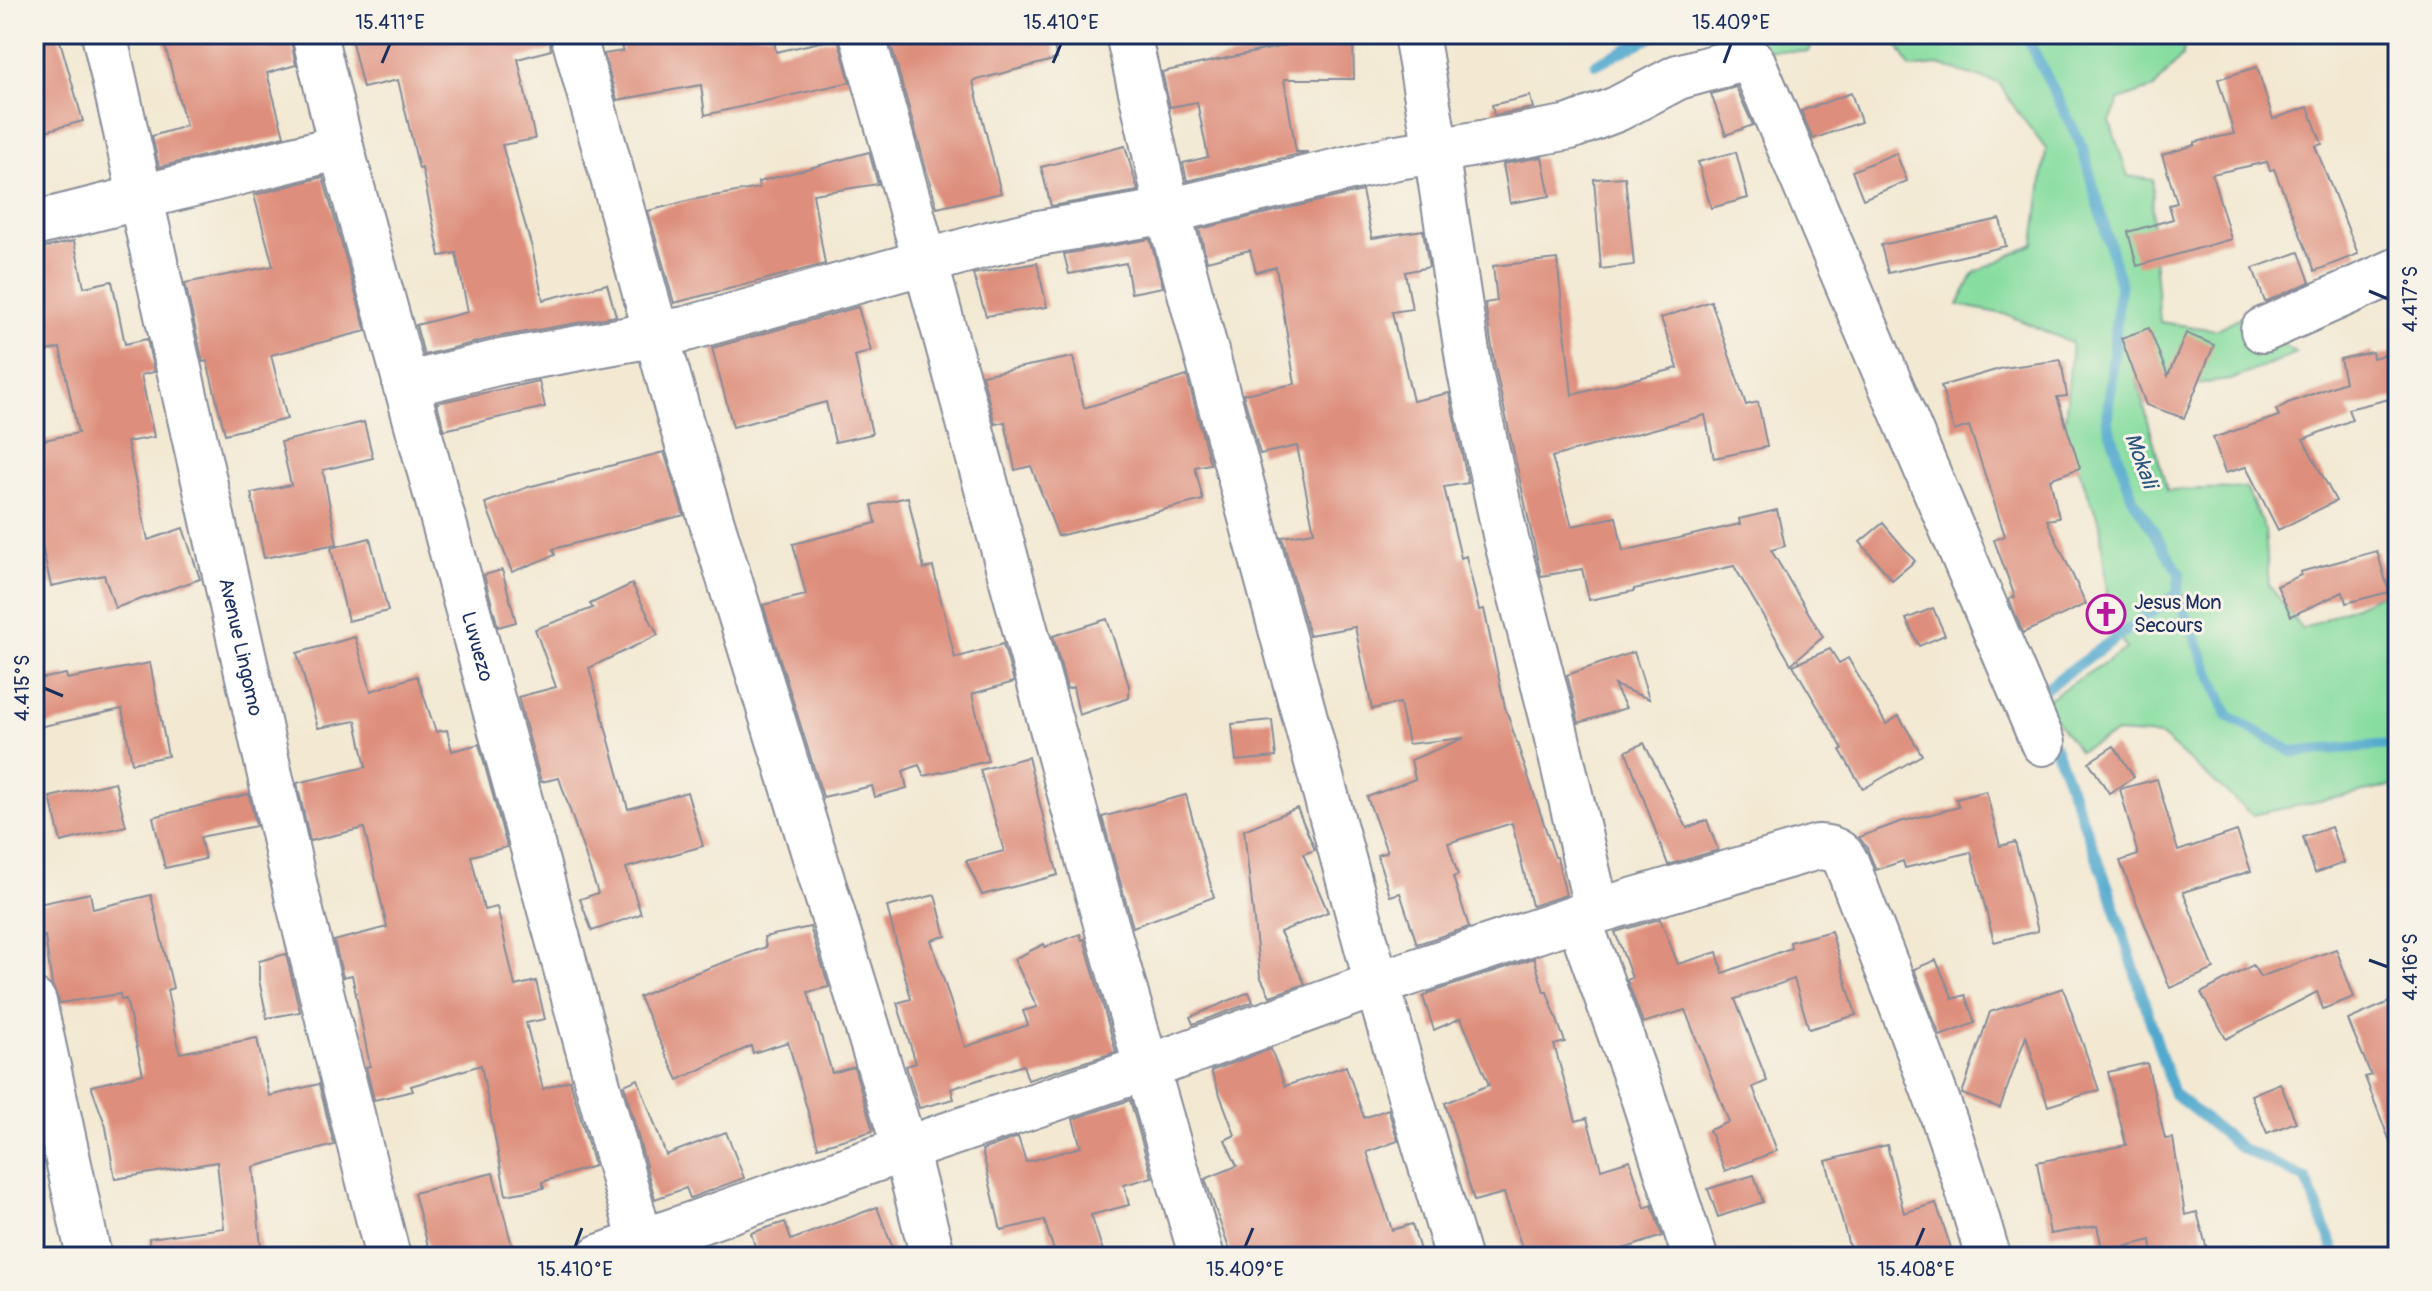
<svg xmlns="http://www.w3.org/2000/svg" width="2432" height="1291" viewBox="0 0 2432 1291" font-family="Pangolin,sans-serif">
<rect width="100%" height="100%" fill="#f7f3e8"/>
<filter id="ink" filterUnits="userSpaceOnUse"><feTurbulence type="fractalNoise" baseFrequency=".0125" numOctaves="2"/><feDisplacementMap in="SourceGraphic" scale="16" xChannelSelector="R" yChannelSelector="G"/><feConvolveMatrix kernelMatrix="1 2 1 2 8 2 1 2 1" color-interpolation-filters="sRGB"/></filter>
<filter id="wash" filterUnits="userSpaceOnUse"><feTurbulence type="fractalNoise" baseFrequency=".006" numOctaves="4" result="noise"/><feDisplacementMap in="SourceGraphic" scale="32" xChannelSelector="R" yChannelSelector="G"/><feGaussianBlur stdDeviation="1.8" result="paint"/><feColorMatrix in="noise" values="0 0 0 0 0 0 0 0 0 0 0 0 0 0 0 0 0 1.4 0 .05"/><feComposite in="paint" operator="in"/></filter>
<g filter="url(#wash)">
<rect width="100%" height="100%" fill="#f3e9d3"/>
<!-- green -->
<g fill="#87dda0" stroke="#51867f" stroke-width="2">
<polygon points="1741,34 1816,34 1809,52 1744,49"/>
<polygon points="1892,34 2185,34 2183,55 2154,88 2119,100 2110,122 2128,176 2153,180 2152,234 2160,322 2216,330 2244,315 2296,353 2231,380 2167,387 2136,378 2167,490 2246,488 2265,530 2269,585 2302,629 2386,592 2398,595 2398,785 2252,815 2161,736 2117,733 2079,751 2043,702 2126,649 2109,614 2100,524 2064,431 2072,343 2008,315 1958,305 1974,273 2034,244 2046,149 2017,111 1999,83 1938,65 1910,68"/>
</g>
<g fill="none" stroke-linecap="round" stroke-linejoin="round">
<!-- stream -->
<g stroke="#51a9ce" stroke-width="11">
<polyline points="2025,34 2082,146 2120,283 2107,421 2132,497 2180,574 2177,594 2228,716 2293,752 2398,744"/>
<polyline points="1596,64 1658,34"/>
<polyline points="2037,700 2035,696 2177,594"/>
<polyline points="2054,745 2109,889 2173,1093 2241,1148 2306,1179 2337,1257"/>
</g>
</g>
<g id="blocks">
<!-- building -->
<g fill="#de8e7c">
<polygon points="34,34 58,34 83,121 34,134"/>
<polygon points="162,34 253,34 254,43 290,36 296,65 267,73 284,136 159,167 152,136 186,126"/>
<polygon points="350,34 549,34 551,50 518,59 535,139 502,145 532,248 543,300 607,284 616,316 497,337 424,355 416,325 468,312 456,253 440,256 422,168 419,169 398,80 363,88"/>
<polygon points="616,34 773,34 776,52 838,38 850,82 705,115 701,85 617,100 604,54 623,51"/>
<polygon points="888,34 1051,34 1057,59 973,81 1001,193 937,208"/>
<polygon points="1353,40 1354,79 1284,79 1296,152 1308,152 1187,181 1183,163 1208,157 1197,102 1170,107 1162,72 1306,41"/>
<polygon points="2257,67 2273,119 2308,107 2322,144 2315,146 2358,254 2315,271 2274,169 2270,170 2267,162 2212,174 2231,239 2137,266 2128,232 2173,219 2169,205 2177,203 2162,155 2195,145 2195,142 2234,134 2218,79"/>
<polygon points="1736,87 1753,125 1726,135 1711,94"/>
<polygon points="1851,93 1861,122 1813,139 1801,111"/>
<polygon points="1530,96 1533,108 1494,115 1492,105"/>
<polygon points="1125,146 1138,191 1051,206 1041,167"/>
<polygon points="869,152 878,184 813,194 825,264 674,303 648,211 691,200 759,188 758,182"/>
<polygon points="1736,152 1748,198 1711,208 1698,162"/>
<polygon points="1896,153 1907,181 1863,199 1852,171"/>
<polygon points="1542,157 1550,196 1510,203 1503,164"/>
<polygon points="323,177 366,331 271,355 287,419 225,434 207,361 203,362 185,283 273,266 254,195"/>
<polygon points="1625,177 1634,265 1601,269 1594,179"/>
<polygon points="1362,191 1372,238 1423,230 1429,267 1405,272 1412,309 1392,312 1413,401 1449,393 1468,483 1444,487 1461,558 1466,556 1479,610 1484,609 1505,707 1555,857 1557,857 1566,895 1532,906 1512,823 1448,843 1458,875 1453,877 1469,927 1417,944 1400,893 1390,896 1377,855 1387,852 1367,797 1415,779 1411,760 1464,738 1408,744 1400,703 1372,709 1355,627 1309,635 1282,537 1314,532 1297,446 1260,454 1243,394 1295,384 1276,267 1256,272 1250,250 1207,261 1199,229"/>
<polygon points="2000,219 2006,246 1888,273 1881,245"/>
<polygon points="1150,239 1163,287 1131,293 1126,263 1069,274 1064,254"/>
<polygon points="74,241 84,287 112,281 125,344 147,339 154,372 141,375 154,437 127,442 148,540 183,528 200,579 115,608 104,575 51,586 34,511 34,442 78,433 60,348 34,354 34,250"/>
<polygon points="2299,252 2310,282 2265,302 2253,268"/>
<polygon points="1557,259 1572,395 1678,368 1661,318 1711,301 1746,405 1758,402 1767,447 1714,458 1705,415 1552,457 1572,526 1616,517 1623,551 1740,524 1739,519 1777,510 1785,546 1771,550 1823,637 1791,664 1734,566 1634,589 1634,591 1589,600 1582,569 1541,576 1495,367 1485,303 1497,301 1493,266"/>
<polygon points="1037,263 1047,307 986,316 973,274"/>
<polygon points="858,307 871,351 855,356 872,434 835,442 826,402 733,427 712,348"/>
<polygon points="2149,328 2168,376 2186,333 2214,345 2184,418 2146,405 2121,338"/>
<polygon points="2398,351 2398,397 2348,409 2352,420 2303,439 2336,501 2278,530 2246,467 2225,473 2213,438 2279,416 2276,410 2288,403 2345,382 2340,359 2372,352 2373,358"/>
<polygon points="1073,357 1084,408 1187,376 1210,464 1195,467 1203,500 1058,536 1031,466 1015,470 1005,422 995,424 982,375"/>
<polygon points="2061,360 2067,396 2057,397 2080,468 2050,479 2059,518 2047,520 2086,604 2023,633 2009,599 2015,597 1994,540 2005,536 1969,426 1954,431 1941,386 2003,368"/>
<polygon points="539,381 545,407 444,430 437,403"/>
<polygon points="364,422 373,458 323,470 337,544 264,558 251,493 291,485 281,442"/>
<polygon points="664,452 684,515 553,549 555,555 512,572 485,503 528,487"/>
<polygon points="908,497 924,569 933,567 955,658 1003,644 1014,682 972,694 988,761 924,776 919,765 903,771 907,788 875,797 872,786 823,797 763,605 806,595 793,544 876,523 872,505"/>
<polygon points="1883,523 1915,561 1892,580 1860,542"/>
<polygon points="370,538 388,611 348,621 331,548"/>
<polygon points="2377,551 2389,592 2346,603 2343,592 2291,616 2277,586 2301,575 2300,572"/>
<polygon points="502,570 516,622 498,627 484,575"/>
<polygon points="632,584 658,635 589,668 628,809 687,792 703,846 626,868 641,914 592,931 580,899 598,893 559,778 541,782 518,697 556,687 535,629 593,608 590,604"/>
<polygon points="1933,608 1945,635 1919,646 1906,619"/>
<polygon points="1107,619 1129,686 1129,698 1079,715 1073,687 1067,689 1053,636"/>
<polygon points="355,637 371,691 417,676 436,732 447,730 452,751 479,744 507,847 471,856 484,910 497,907 515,986 536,981 545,1019 526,1023 543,1089 570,1080 594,1166 542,1182 544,1188 506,1195 481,1065 411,1086 413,1091 374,1100 367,1071 366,1067 370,1066 352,975 343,977 334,941 387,927 364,828 310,841 297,783 366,767 356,721 318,728 297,653"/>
<polygon points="1830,649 1839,663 1848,658 1886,724 1899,716 1922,755 1863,789 1840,750 1843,749 1793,665"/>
<polygon points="1634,652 1649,699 1614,685 1626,708 1579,723 1567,675"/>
<polygon points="150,663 168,756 132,763 122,709 34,728 34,680 66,674 67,679"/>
<polygon points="1272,720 1276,757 1236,761 1232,724"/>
<polygon points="1644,743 1687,828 1707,820 1718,850 1668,865 1626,751"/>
<polygon points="2114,746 2134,777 2109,793 2089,762"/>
<polygon points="1028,757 1058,875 982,895 966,861 1004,851 980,770"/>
<polygon points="2157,779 2178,851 2237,831 2251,871 2183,892 2214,969 2170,988 2120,861 2138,855 2120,789"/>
<polygon points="115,782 126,826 61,842 50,797"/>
<polygon points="1986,791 2000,846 2015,842 2038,931 1994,942 1971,852 1905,868 1903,861 1876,870 1867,848 1859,837 1900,822 1959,807 1956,799"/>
<polygon points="249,794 256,826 200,837 205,859 165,868 153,817"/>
<polygon points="1186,795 1214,897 1133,927 1102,817"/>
<polygon points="1297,808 1315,850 1303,854 1328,912 1280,932 1305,984 1270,996 1260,976 1244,830"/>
<polygon points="2331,827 2344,863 2315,873 2303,837"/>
<polygon points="90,893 93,909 151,895 173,988 167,990 180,1053 257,1038 269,1096 319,1084 334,1145 253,1167 262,1257 150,1257 149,1238 224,1228 217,1162 115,1179 106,1127 91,1086 143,1074 126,999 121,1000 120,994 60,1003 52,985 45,936 34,939 34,905"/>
<polygon points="935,895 946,936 931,940 965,1047 1028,1025 1023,1011 1037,1007 1014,959 1044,944 1045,947 1080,934 1082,940 1084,939 1116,1052 1028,1080 1023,1065 951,1089 954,1099 919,1108 906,1066 916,1063 897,1003 911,999 887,907"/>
<polygon points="1660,919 1678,964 1717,952 1723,973 1791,948 1790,942 1831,931 1856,1015 1809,1029 1794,979 1735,999 1767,1081 1753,1087 1777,1151 1725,1171 1709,1130 1729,1122 1685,1010 1643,1023 1627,980 1632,978 1615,932"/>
<polygon points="810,927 829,987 808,992 832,1073 854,1067 873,1131 818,1147 788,1042 753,1053 751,1046 678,1080 639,997 676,980 766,947 764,937"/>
<polygon points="2336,949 2354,997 2323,1009 2317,992 2226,1039 2201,993 2253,965 2260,977"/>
<polygon points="286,954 300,1012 267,1018 259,980 259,961"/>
<polygon points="1534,958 1544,992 1547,992 1565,1042 1554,1045 1576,1121 1587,1118 1601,1169 1630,1160 1645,1208 1652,1205 1662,1236 1600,1257 1525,1257 1504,1193 1474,1201 1445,1103 1489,1085 1461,1018 1434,1030 1423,997 1432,992"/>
<polygon points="1936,960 1953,999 1965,995 1975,1023 1940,1036 1914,969"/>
<polygon points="2063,988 2099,1090 2048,1106 2026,1036 2000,1108 1962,1094 1990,1012"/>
<polygon points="1249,992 1253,1002 1193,1024 1190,1017"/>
<polygon points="2398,998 2398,1156 2396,1157 2365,1077 2371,1075 2348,1020"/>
<polygon points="1271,1049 1285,1086 1346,1066 1364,1118 1388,1109 1398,1141 1367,1152 1392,1230 1412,1224 1422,1257 1232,1257 1205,1179 1237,1166 1225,1140 1235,1135 1211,1071"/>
<polygon points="2147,1063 2165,1139 2173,1138 2185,1215 2197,1212 2209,1257 2153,1257 2151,1240 2103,1252 2097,1226 2050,1234 2037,1162 2126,1145 2108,1072"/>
<polygon points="638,1079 666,1155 726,1132 744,1178 690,1198 686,1188 655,1199 624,1085"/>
<polygon points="2280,1083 2296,1122 2267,1133 2251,1095"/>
<polygon points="1130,1100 1152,1177 1124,1185 1129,1205 1091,1215 1105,1257 1056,1257 1044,1220 1001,1230 982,1150 1018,1137 1026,1162 1081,1147 1073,1119"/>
<polygon points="1887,1145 1904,1213 1936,1203 1954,1257 1852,1257 1826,1161"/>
<polygon points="493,1173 515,1257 431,1257 414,1193"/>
<polygon points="1754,1175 1763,1202 1718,1217 1708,1189"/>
<polygon points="877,1207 896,1257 752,1257 752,1255 757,1253 751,1233 785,1222 791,1240"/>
</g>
</g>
</g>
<g filter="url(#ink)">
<use href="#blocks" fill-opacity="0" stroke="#878c98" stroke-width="2"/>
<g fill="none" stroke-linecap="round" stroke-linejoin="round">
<defs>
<g id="street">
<path id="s1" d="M 104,34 L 298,900 L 388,1257"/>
<path id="s2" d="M 314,34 L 341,147 L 645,1257"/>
<polyline points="573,34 680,419 905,1149 933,1257"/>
<path d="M 862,34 C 977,441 1081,852 1202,1257"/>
<polyline points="1128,34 1168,211 1377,984 1458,1257"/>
<polyline points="1416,34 1436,151 1570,127 1617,109 1678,77 1744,59 1753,62 2043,743"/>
<polyline points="34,224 341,147"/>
<polyline points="2263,330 2398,270"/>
<polyline points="405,385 501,362 686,329 989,244 1033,234 1168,211 1397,157 1436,151 1470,372 1506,539 1552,717 1597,911"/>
<polyline points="1578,917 1643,1097 1695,1257"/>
<polyline points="34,1002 89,1257"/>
<path d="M 599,1257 L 905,1149 L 1146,1068 L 1377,984 L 1597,911 L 1818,847 C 1832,848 1841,850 1847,864 C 1896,994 1951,1123 1988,1257"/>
</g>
</defs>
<!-- street casing -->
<use href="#street" stroke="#878c98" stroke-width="48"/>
<!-- street -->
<use href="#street" stroke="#fff" stroke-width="44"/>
</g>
</g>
<!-- ticks -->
<path fill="none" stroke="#1b2f5e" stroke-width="3" d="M 382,63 L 390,44M 1053,63 L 1061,44M 1724,63 L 1731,44M 2369,291 L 2388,299M 44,688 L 63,696M 2369,960 L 2388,967M 575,1247 L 582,1228M 1245,1247 L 1253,1228M 1916,1247 L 1924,1228"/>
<!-- icons -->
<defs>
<symbol id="church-ring" viewBox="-11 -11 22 22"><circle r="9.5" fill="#f7f3e8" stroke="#b5179e" stroke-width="1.5"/><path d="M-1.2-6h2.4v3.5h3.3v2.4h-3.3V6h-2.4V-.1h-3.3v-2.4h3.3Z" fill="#b5179e"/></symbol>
</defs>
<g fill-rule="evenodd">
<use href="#church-ring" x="2084" y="592" width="44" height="44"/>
</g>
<g text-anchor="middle" stroke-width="6" stroke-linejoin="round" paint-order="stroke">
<!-- poi labels -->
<g font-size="20" fill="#1b2f5e" stroke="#f7f3e8" text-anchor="start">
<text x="2134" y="609">Jesus Mon<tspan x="2134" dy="23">Secours</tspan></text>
</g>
<!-- street labels -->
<g font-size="20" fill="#1b2f5e" stroke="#f7f3e8">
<text dy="7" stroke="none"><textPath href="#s2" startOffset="634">Luvuezo</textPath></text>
<text dy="7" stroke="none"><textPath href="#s1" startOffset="628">Avenue Lingomo</textPath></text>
</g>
<!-- water labels -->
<g font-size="22" font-style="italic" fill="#2b5480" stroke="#f7f3e8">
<text transform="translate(2142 460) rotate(70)" y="8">Mokali</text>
</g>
</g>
<!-- margin -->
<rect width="2432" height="1291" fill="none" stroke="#f7f3e8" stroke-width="88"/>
<rect x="44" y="44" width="2344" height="1203" fill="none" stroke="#1b2f5e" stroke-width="3"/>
<g font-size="20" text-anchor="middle" fill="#1b2f5e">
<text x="390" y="29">15.411°E</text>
<text x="1061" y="29">15.410°E</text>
<text x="1731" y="29">15.409°E</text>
<text transform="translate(2410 299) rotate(-90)" y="7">4.417°S</text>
<text transform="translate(22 688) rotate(-90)" y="7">4.415°S</text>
<text transform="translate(2410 967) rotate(-90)" y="7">4.416°S</text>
<text x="575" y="1276">15.410°E</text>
<text x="1245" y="1276">15.409°E</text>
<text x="1916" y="1276">15.408°E</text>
</g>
</svg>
